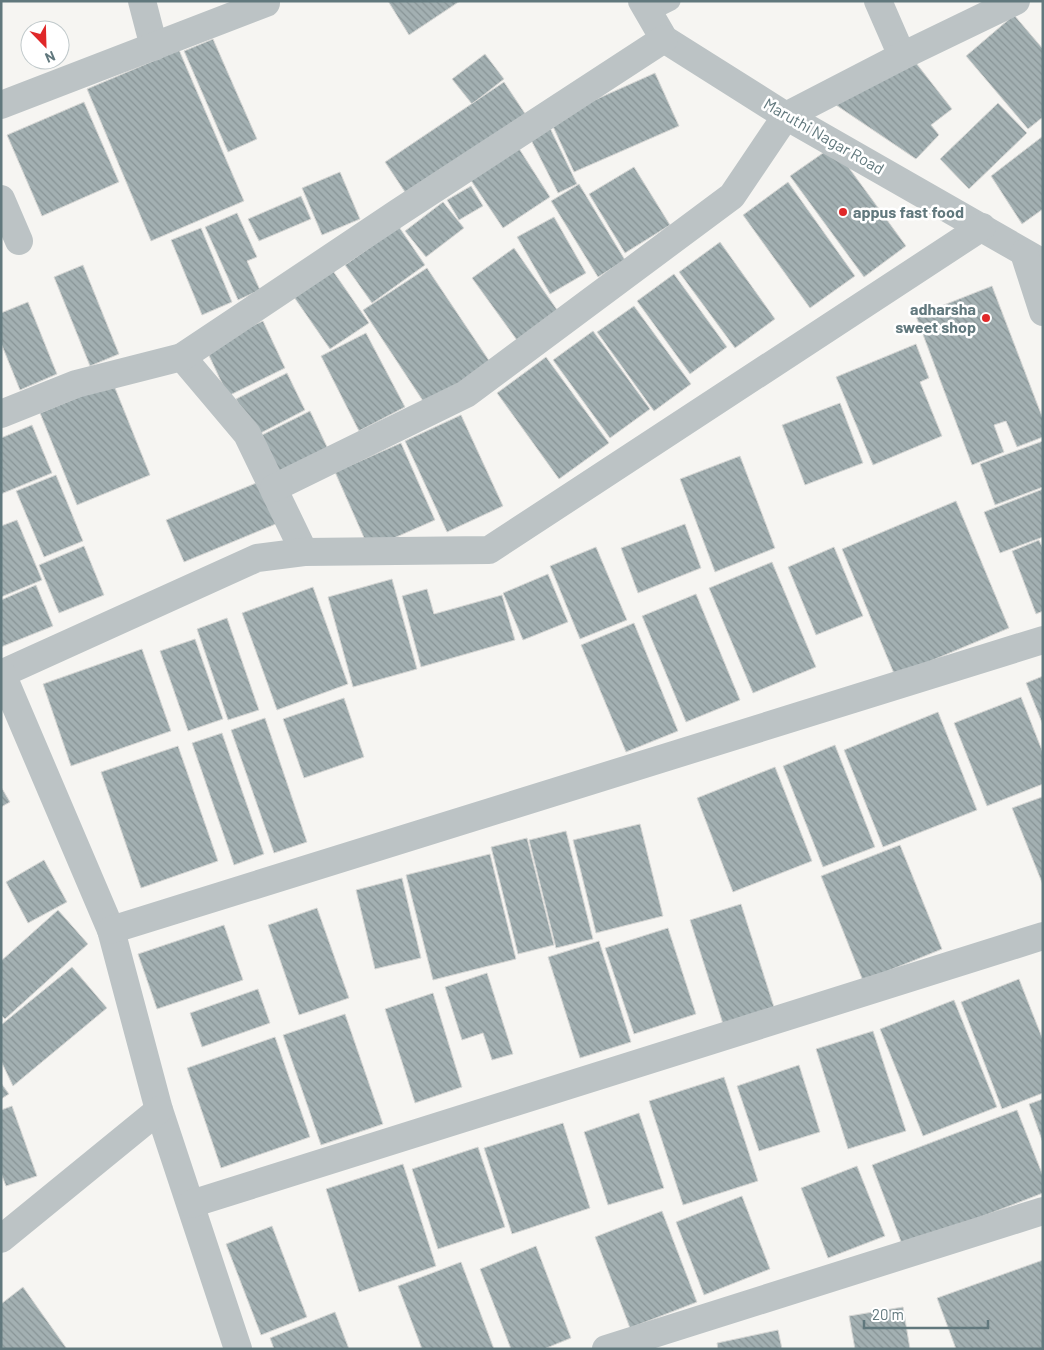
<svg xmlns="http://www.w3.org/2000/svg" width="1044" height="1350" viewBox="0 0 1044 1350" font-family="Barlow,sans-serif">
<defs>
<pattern id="building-back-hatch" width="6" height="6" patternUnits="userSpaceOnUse" patternTransform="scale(1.25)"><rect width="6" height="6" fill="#a3b0b2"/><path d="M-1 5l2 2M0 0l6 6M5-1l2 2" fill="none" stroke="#889496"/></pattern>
</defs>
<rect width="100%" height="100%" fill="#f6f5f2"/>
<!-- building -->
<g fill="url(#building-back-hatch)" stroke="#d7d7d5">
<polygon points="388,1 460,1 409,35"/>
<polygon points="1014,15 1043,49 1043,117 1028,129 966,56"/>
<polygon points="213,39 257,139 228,152 184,51"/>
<polygon points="179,50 244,201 151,241 87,89"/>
<polygon points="485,54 504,79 472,104 452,79"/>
<polygon points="916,63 952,109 931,125 939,135 916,159 833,103"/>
<polygon points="655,73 679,126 574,172 550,120"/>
<polygon points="504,82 526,115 407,195 385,162"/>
<polygon points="84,102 119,182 42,216 7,135"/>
<polygon points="998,103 1027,133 969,189 940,159"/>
<polygon points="549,126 577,184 558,193 529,136"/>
<polygon points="1043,136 1043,209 1022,224 991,176"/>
<polygon points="833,146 906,246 864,277 790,176"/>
<polygon points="518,147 550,197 503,228 470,179"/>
<polygon points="634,167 670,225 625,253 589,194"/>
<polygon points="340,172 360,219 322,235 302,188"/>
<polygon points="788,182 855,276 810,308 743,215"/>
<polygon points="579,184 625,260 598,277 551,201"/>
<polygon points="471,186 483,206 459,220 447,200"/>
<polygon points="301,196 311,219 259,241 248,219"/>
<polygon points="443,202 464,228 426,257 405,231"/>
<polygon points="237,213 257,257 247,261 260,290 238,300 205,227"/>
<polygon points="554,217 586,273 550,294 517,237"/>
<polygon points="399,227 425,265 372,303 345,265"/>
<polygon points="201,228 232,302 202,315 171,240"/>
<polygon points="720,242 775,319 735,348 679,272"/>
<polygon points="514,248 560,314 519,343 472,278"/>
<polygon points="83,265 119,354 90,366 54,277"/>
<polygon points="427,268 492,365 427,407 363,310"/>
<polygon points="333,271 369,323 330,349 294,297"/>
<polygon points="674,274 727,347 690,374 637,301"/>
<polygon points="992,286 1043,419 1043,437 1017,447 1006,421 994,425 1004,452 972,465 916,316"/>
<polygon points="28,302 57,374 20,390 1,343 1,313"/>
<polygon points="634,306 691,384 654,411 597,332"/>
<polygon points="263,321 285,368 228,396 205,347"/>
<polygon points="593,331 650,409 610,438 553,360"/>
<polygon points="366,333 405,407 359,431 321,356"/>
<polygon points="916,344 929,378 920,382 942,436 873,465 836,377"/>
<polygon points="546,357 609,443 559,479 497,393"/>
<polygon points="287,373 305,410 255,436 236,399"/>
<polygon points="113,383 150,475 77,505 40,413"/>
<polygon points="840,403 863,463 805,485 782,425"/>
<polygon points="310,411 328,449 272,477 254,439"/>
<polygon points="461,415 503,506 447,532 405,441"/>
<polygon points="32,425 52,473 1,494 1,438"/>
<polygon points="1043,441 1043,487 995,505 980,464"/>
<polygon points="401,443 435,520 369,549 335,472"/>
<polygon points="740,456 775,548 715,572 680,479"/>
<polygon points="56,475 83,541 44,557 16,491"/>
<polygon points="266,479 283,521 184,562 166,520"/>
<polygon points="1043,489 1043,537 1000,553 984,512"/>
<polygon points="956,501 1009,628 895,676 842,549"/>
<polygon points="17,520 42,580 1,597 1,526"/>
<polygon points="685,524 701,568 638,593 621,548"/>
<polygon points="1039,540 1043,549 1043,611 1036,614 1012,551"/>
<polygon points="84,546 104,595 59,613 39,565"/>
<polygon points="596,547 627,620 580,639 550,566"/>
<polygon points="834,547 863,616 816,635 788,567"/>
<polygon points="772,562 816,667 753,693 709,588"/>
<polygon points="548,574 568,622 523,640 503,593"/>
<polygon points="392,579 417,669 353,687 328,597"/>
<polygon points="36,585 53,626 1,647 1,600"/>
<polygon points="313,587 348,684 277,710 242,613"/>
<polygon points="427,589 434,614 502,595 515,640 421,667 402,596"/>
<polygon points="696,594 740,700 686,722 642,616"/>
<polygon points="227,618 259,710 228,720 197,629"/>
<polygon points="634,623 678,731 626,752 581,645"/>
<polygon points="195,639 223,719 188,731 160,651"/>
<polygon points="142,649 171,731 71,766 43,684"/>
<polygon points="1043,676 1043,725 1026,683"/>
<polygon points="1021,697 1043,753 1043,784 987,806 954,723"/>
<polygon points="344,698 364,757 304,778 283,719"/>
<polygon points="938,712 977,810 883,847 844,750"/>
<polygon points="265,718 307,842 274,853 231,730"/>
<polygon points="222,733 264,854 234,865 192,743"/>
<polygon points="835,745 875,847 823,867 783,766"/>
<polygon points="178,746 218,861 141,888 101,772"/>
<polygon points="775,767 812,861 733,892 697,798"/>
<polygon points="1,787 10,802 1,807"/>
<polygon points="1042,797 1043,800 1043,885 1012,808"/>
<polygon points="640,824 663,916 596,933 573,840"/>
<polygon points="566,831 593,939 556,948 529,840"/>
<polygon points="527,838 554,945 518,954 491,847"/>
<polygon points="900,845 942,949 863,981 821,876"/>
<polygon points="490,854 516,959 433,980 406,875"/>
<polygon points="44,860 67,902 28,923 6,882"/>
<polygon points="402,878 421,958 375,969 356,890"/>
<polygon points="741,904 774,1007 723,1024 690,920"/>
<polygon points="317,908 349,998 299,1015 268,925"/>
<polygon points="58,910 88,944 5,1019 1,1015 1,961"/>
<polygon points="224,925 243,980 157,1009 138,954"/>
<polygon points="668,928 696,1014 634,1034 605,948"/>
<polygon points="599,941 631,1042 580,1058 548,957"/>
<polygon points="72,967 107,1008 13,1086 1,1061 1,1025"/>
<polygon points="487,973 513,1054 492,1060 483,1033 462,1040 445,987"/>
<polygon points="1019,979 1043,1040 1043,1093 1002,1109 961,1002"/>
<polygon points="258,989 270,1023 202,1047 190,1013"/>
<polygon points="433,993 462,1087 415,1103 385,1009"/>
<polygon points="954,1000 997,1107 923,1136 880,1029"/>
<polygon points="345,1014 383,1124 321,1145 283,1035"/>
<polygon points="873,1031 906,1131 848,1149 816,1049"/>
<polygon points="275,1037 310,1137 221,1168 187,1068"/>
<polygon points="799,1065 820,1132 759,1151 737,1086"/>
<polygon points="724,1077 758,1181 683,1205 649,1101"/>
<polygon points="1,1083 9,1094 1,1099"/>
<polygon points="1043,1099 1043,1143 1029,1104"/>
<polygon points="12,1106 37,1176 6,1186 1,1173 1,1110"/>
<polygon points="1017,1110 1043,1176 1043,1193 903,1247 872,1165"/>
<polygon points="639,1113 664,1188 608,1205 584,1132"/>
<polygon points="563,1123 590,1208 512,1234 484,1148"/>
<polygon points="478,1147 505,1227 438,1249 412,1169"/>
<polygon points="403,1164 436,1266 359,1292 326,1189"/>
<polygon points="857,1166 885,1236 828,1258 801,1188"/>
<polygon points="742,1196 770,1269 704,1295 676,1222"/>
<polygon points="662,1211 697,1302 630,1328 595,1237"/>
<polygon points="272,1226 307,1317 261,1335 226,1244"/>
<polygon points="536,1246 571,1338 544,1349 511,1349 480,1269"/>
<polygon points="1043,1260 1043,1349 956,1349 937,1298"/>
<polygon points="461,1262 494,1349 422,1349 398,1286"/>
<polygon points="23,1287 67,1349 1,1349 1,1304"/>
<polygon points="903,1307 910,1349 855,1349 849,1316"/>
<polygon points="335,1312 349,1349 274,1349 270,1338"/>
<polygon points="778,1330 782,1349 718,1349 717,1343"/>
</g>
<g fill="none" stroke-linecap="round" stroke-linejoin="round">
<!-- service -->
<polyline stroke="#bcc3c5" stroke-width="19" points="649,12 671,1"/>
<!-- minor -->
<g stroke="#bcc3c5" stroke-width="28">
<polyline points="142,1 154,47"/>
<polyline points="642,1 664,39 786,116 1043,263"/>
<polyline points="878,1 902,56"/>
<polyline points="1,105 266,3"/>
<polyline points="1,199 19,241"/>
<polyline points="1024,253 1043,312"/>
<polyline points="182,357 247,434 304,552"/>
<polyline points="1,414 76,384 182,357 399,212 664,39"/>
<polyline points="274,488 466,394 732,196 786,116 902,56 1016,1"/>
<polyline points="1,674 257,558 304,552 489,550 982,227"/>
<polyline points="2,674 111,930 159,1110 238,1349"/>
<polyline points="111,930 1043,640"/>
<polyline points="191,1204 1043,936"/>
<polyline points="1,1239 159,1110"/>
<polyline points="606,1349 1043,1211"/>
</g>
</g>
<!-- markers -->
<g fill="#e02829" stroke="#fff" stroke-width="2">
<circle cx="843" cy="212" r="5"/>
<circle cx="986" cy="318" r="5"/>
</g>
<g text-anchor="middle" stroke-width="5" stroke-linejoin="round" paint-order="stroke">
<!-- street labels -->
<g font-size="16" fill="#61787d" stroke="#fff">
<text transform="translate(824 136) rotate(30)" y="6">Maruthi Nagar Road</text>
</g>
<!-- poi labels -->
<g font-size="16" font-weight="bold" fill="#61787d" stroke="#fff" text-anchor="start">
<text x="853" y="218">appus fast food</text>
<text x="976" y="315" text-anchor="end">adharsha<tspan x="976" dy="18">sweet shop</tspan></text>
</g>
</g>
<!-- border -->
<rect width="1044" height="1350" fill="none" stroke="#61787d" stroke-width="5"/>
<!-- north arrow -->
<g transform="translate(45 45) rotate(157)"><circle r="24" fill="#ffffff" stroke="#c0c9cb"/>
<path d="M0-4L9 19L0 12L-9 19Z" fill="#e02829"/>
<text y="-8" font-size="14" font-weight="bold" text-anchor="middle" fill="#61787d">N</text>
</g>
<!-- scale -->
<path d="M864 1320v8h124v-8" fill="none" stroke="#61787d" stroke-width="2.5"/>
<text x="872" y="1320" font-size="15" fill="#61787d" stroke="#ffffff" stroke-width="4" paint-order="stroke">20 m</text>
</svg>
